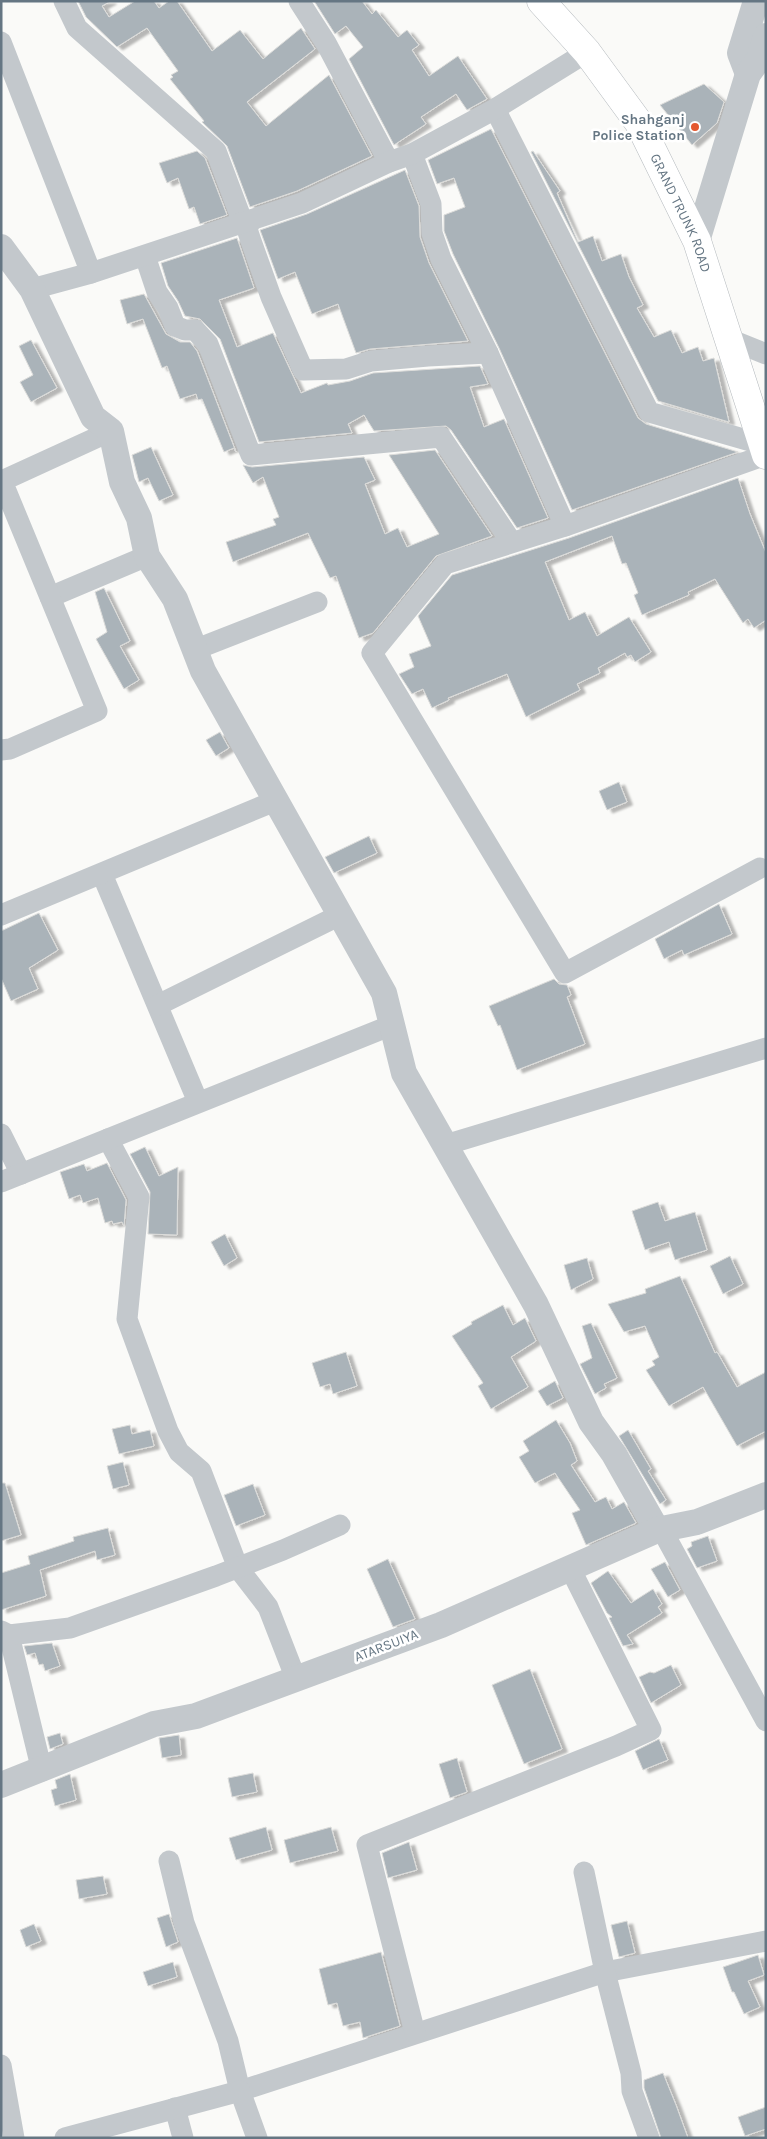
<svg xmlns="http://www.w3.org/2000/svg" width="767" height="2139" viewBox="0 0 767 2139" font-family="Karla,sans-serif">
<defs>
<filter id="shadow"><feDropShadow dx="5.5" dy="3" stdDeviation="1" flood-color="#0004"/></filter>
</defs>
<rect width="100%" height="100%" fill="#fafaf8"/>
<!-- building -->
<g fill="#aab3b9" stroke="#dcdcda" filter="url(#shadow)">
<polygon points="78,1 111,1 102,6 109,17 135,1 154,1 159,8 169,1 177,1 212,51 240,30 263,59 301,28 315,49 247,102 266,126 329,75 372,156 297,191 250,207 227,146 202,122 204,121 170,79 173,77 171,75 178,71 147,28 117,47 86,17"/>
<polygon points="314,1 362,1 372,14 376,10 398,37 407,30 419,45 412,50 429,76 458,56 487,99 467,110 456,94 421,117 426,124 394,145 349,59 363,47 346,26 335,34"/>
<polygon points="704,84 724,102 717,123 692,145 660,105"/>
<polygon points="491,129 638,418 646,424 738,452 572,510 499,348 453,254 444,231 444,215 465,207 454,178 437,184 428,160"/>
<polygon points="197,151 205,158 227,215 200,224 194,207 189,209 178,178 167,183 159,163"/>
<polygon points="533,151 560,191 557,193 578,242 593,236 602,261 621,254 629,277 643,305 637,308 654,337 671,330 682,353 698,347 703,361 714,358 729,422 658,401 531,152"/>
<polygon points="405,170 419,206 420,237 429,263 468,341 370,349 356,353 338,304 312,314 295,272 278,279 260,230 307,214"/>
<polygon points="237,238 254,288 219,300 237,347 273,333 301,393 327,383 328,385 350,381 373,373 480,366 488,384 470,387 484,427 504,419 548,518 517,528 451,430 446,426 374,431 364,415 348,424 352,433 259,442 220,339 200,319 185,316 178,301 168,286 161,263"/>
<polygon points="144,294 166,334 180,342 190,342 197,351 236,452 234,448 224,452 202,399 198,400 196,394 180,399 167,366 162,368 143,319 127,324 120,300"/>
<polygon points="31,340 57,388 31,402 20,382 33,375 19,346"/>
<polygon points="151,447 173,495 159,501 148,478 139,482 132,455"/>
<polygon points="435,450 492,536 436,556 373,633 359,638 336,576 330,578 308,533 233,562 226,542 276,525 273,519 279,517 263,477 253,483 243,465 252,467 364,457 375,480 365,484 385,534 398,528 407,547 439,534 389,455"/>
<polygon points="738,478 750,514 766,553 766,620 754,628 748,619 743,623 715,579 688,592 689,595 642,615 634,595 638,593 626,563 622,564 612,536 545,562 569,620 585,612 597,636 629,617 651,652 635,662 631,655 627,657 625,653 598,668 600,673 577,684 580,690 526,717 507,674 448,698 449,700 432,708 423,689 412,694 399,674 414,667 409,654 431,646 418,616 452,575 569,538"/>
<polygon points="104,588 130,641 120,646 139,680 124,689 96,639 107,632 95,592"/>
<polygon points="220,732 229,748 216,756 206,740"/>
<polygon points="619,782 627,802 607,810 599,791"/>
<polygon points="369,836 377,853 334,873 325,857"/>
<polygon points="719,904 732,934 684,955 682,950 664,959 655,939"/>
<polygon points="39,913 58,950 29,968 38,989 11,1001 1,978 1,931"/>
<polygon points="554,979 559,984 567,985 571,995 567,997 585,1044 517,1070 500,1025 498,1026 489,1006"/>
<polygon points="145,1147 159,1176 178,1167 177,1235 148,1234 150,1192 130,1154"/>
<polygon points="107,1163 126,1200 124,1226 122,1222 113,1224 112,1221 105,1223 98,1198 83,1203 80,1195 69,1199 60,1172 84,1164 87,1171"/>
<polygon points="658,1202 665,1221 695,1212 707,1250 675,1260 669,1242 645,1250 632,1211"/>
<polygon points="225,1234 237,1258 224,1266 211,1242"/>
<polygon points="730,1256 743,1284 723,1294 710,1266"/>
<polygon points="587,1258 593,1279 571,1290 564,1265"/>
<polygon points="680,1276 715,1353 717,1352 737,1387 766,1372 766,1431 737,1446 703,1387 669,1406 646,1370 655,1365 652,1361 659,1357 645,1326 624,1332 608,1304 646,1293 645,1289"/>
<polygon points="503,1305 513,1325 525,1318 536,1341 511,1357 528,1387 491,1409 478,1386 483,1383 452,1336 472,1324 471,1322"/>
<polygon points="591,1323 617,1378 604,1384 606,1388 595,1394 580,1364 592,1358 582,1326"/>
<polygon points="346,1352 357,1386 333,1394 330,1384 320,1387 312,1363"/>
<polygon points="555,1381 563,1398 547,1406 538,1391"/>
<polygon points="556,1420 570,1443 577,1461 571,1465 595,1502 606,1497 612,1509 624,1502 636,1523 586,1545 572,1513 580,1510 555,1473 535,1483 519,1457 529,1451 523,1441"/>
<polygon points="130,1425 132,1434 150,1430 154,1446 119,1454 112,1429"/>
<polygon points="628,1430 651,1469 648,1471 666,1500 660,1504 619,1436"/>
<polygon points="123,1462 129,1485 113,1489 107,1466"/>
<polygon points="1,1483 5,1483 21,1535 1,1541"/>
<polygon points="253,1484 265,1515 236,1526 224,1495"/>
<polygon points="108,1528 115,1555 97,1560 95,1551 40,1570 46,1596 1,1610 1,1573 30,1564 28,1556 74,1541 73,1537"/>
<polygon points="708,1536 717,1561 697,1568 687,1549 692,1546 691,1542"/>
<polygon points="388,1559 415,1619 393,1627 367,1569"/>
<polygon points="665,1562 680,1590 668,1597 651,1569"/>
<polygon points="608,1571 631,1603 653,1589 662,1604 658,1607 662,1613 627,1635 633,1644 623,1646 609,1618 612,1617 607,1613 591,1583"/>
<polygon points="52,1643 60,1666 45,1671 43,1664 39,1665 35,1653 27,1655 24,1646"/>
<polygon points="671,1665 681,1685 651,1703 639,1677 650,1672 654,1673"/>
<polygon points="530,1669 562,1749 524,1764 492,1685"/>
<polygon points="60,1733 63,1744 50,1749 47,1737"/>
<polygon points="179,1735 181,1755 162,1758 159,1738"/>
<polygon points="659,1739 668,1760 643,1770 635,1751"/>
<polygon points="457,1758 467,1792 450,1798 439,1764"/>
<polygon points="253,1773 257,1792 232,1797 228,1778"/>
<polygon points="70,1774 76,1800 55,1806 51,1790 57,1788 55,1780"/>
<polygon points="266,1827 272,1850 236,1860 229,1838"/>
<polygon points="331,1827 338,1851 290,1863 284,1840"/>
<polygon points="409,1842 417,1870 388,1878 382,1853"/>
<polygon points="103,1876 107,1894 79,1899 76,1880"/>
<polygon points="169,1914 178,1942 166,1947 157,1918"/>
<polygon points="627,1921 635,1953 619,1957 611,1925"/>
<polygon points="34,1924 41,1941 26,1947 20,1930"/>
<polygon points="381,1952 400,2026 363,2038 360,2022 343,2026 337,2003 328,2005 319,1969"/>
<polygon points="758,1955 764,1975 748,1981 760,2007 744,2014 734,1992 732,1992 723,1967"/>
<polygon points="173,1962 177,1977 148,1986 143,1972"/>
<polygon points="663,2073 676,2105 688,2138 661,2138 644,2088 644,2080"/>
<polygon points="766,2107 766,2129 745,2136 738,2117"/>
</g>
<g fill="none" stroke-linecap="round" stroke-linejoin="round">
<defs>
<g id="primary">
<path id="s1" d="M 541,1 L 587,52 L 639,123 L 697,241 L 766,455"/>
</g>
</defs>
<!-- primary casing -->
<use href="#primary" stroke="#b5babe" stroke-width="29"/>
<!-- minor -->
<g stroke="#c3c8cc" stroke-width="21">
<polyline points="64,1 77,28 216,151 243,223"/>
<polyline points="299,1 326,43 389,162"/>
<polyline points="1,42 91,273"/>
<polyline points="495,109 649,412 764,445"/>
<polyline points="412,154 431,204 432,233 441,259 488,353 565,526"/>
<polyline points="251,220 247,229 251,241 271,297 303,370 346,369 371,361 428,356 488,353"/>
<polyline points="145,256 157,292 168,308 175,326 185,330 195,330 208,344 251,455 441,437 511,541"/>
<polyline points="32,289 91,273 302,203 389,162 412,154 495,109 587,52"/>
<polyline points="729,339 766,354"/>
<polyline points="50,597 147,556"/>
<polyline points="194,650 317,602"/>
<polyline points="1,750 10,749 97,711 2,481 111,431"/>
<polyline points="760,868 565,973 372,653 445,564 565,526 766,455"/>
<polyline points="102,874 198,1102"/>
<polyline points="1,915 275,801"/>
<polyline points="158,1005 340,915"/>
<polyline points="1,1134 21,1174"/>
<polyline points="108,1139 139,1197 127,1319 168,1431 179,1452 201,1471 238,1568 268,1607 296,1679"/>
<polyline points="445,1145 766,1048"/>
<polyline points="1,1182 392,1025"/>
<polyline points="662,1530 766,1721"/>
<polyline points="1,1631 9,1635 42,1771"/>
<polyline points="9,1635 70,1628 216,1576 283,1550 340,1525"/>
<polyline points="169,1861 184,1923 228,2041 240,2091 605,1972 766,1941"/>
<polyline points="584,1872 605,1972 631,2073 632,2091 649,2138"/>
<polyline points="415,2033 367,1845 616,1746 651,1730 570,1568"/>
<polyline points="1,2065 14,2138"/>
<polyline points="175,2108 183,2138"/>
<polyline points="65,2138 240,2091 257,2138"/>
</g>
<!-- tertiary -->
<g stroke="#c3c8cc" stroke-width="26">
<polyline points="748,74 740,53 756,1"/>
<polyline points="697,241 748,74 759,59 766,36"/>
<polyline points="1,247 32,289 93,417 111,431 122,482 139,518 147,556 175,599 203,671 384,993 404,1073 536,1305 591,1422 614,1454 657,1530"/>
<polyline points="1,1785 154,1724 196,1716 441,1625 657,1530 697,1522 766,1495"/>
</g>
<!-- primary -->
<use href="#primary" stroke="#fff" stroke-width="28"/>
</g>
<!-- markers -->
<circle fill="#e4572e" stroke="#fff" stroke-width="2" cx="695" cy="127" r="5"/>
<g text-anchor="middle" stroke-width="5" stroke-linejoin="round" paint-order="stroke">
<!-- poi labels -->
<g font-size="14" font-weight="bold" fill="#657683" stroke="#fff" text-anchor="end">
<text x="685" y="124">Shahganj<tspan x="685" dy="16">Police Station</tspan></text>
</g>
<!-- street labels -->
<g font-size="14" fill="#657683" stroke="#fff">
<text dy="5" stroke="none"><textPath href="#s1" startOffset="256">GRAND TRUNK ROAD</textPath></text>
<text transform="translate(386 1645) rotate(-21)" y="5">ATARSUIYA</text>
</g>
</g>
<!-- border -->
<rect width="767" height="2139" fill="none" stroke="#657683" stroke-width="5"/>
</svg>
